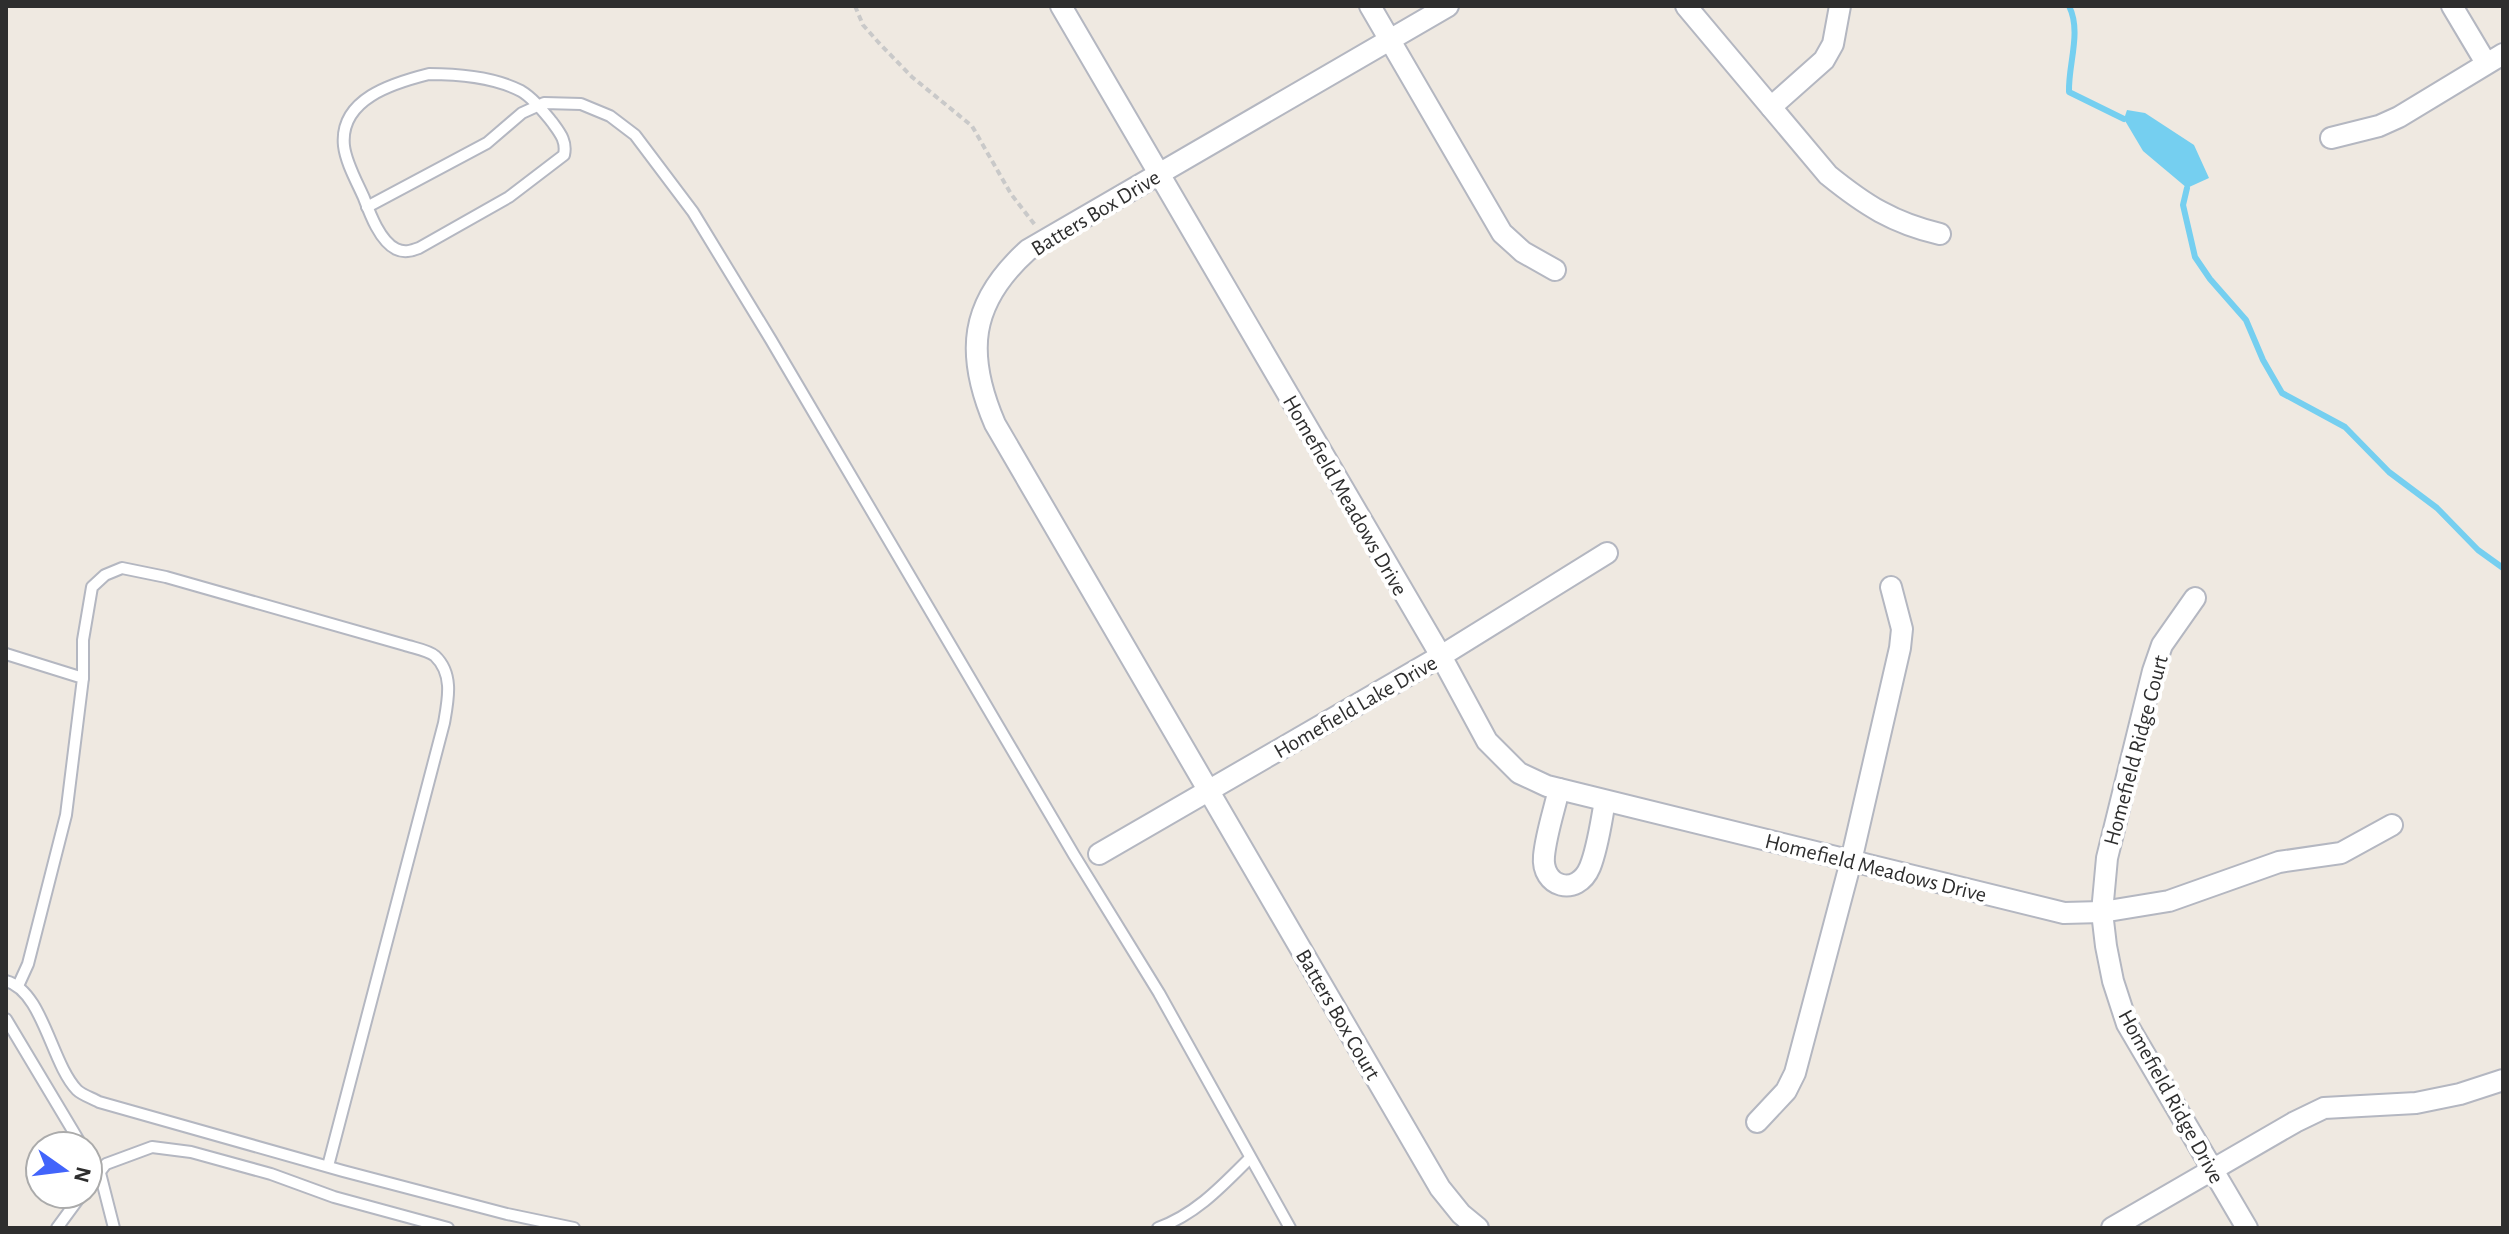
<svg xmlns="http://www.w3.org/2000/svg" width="2509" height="1234" viewBox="0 0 2509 1234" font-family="'Alegreya Sans',sans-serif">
<rect width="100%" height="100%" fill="#efe9e1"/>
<!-- water -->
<polygon fill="#75cff0" points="2127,110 2145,113 2194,145 2209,178 2187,188 2143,151 2124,119"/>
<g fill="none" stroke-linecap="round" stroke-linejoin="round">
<!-- stream -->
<g stroke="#75cff0" stroke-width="6">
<path d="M 2069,6 C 2082,32 2068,64 2069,92 L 2124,119"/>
<polyline points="2187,188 2183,205 2195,257 2210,279 2246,320 2263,360 2282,393 2345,427 2389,472 2437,508 2478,550 2503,568"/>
</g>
<defs>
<g id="service">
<path d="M 429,74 C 458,74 494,77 521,91 C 533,98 543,111 552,122 C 560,133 567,141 564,155 L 509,197 L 419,248 C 411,251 404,253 396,249 C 380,241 370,214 364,198 C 357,182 346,163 344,146 C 339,99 393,83 429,74 Z"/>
<polyline points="367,207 487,143 522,113 544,103 581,104 610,116 635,135 693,212 771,340 1074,855 1159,993 1290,1228"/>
<polyline points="6,654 83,678 66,815 28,964 18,986"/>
<path d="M 83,678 L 83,640 L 92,587 L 105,575 L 122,568 L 166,577 L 405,645 C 414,648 428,650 435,656 C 454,674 448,700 444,723 L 328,1166"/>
<path d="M 6,981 C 43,991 51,1063 77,1090 C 82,1095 92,1098 99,1102 L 343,1171 L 507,1214 L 574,1228"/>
<polyline points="6,1019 82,1146"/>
<polyline points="88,1155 100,1173 114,1228"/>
<polyline points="88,1187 106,1164 152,1147 191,1152 271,1174 334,1197 448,1228"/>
<polyline points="57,1228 82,1194"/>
<path d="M 1158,1228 C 1196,1214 1221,1187 1249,1159"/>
</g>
<g id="minor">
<polyline points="1061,6 1441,656 1487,741 1519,773 1547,786 2064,913 2102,912 2169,901 2279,862 2341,853 2392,825"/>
<polyline points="1370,6 1502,233 1523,252 1555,270"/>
<path d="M 1448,6 L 1028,250 C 969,303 965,354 995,424 L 1440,1188 L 1461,1214 L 1478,1228"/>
<path d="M 1686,6 L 1828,175 C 1865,205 1893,223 1940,234"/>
<polyline points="2452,6 2486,63"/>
<polyline points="1771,107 1824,60 1833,44 1840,6"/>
<polyline points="2331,138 2379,126 2399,117 2503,54"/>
<polyline points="2195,598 2162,645 2153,671 2107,858 2102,912 2106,946 2113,981 2127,1024 2247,1228"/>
<path d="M 1559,789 C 1554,811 1546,834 1544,856 C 1541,887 1577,898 1590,867 C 1598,847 1601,822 1605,801"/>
<polyline points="1099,854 1441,656 1607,553"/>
<polyline points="1757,1122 1786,1091 1795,1073 1851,861 1900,648 1902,629 1891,587"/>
<polyline points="2112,1228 2295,1122 2324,1108 2416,1103 2460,1094 2503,1080"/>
</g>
</defs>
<!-- service casing -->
<use href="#service" stroke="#b4b7c1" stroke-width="14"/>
<!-- minor casing -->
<use href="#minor" stroke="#b4b7c1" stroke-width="24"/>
<!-- path -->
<polyline stroke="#c9c9c9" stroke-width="4" stroke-dasharray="6 4" stroke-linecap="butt" points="855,6 863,25 879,43 912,77 972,126 1011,194 1035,225"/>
<!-- service -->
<use href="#service" stroke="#fff" stroke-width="10"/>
<!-- minor -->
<use href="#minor" stroke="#fff" stroke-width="20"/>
</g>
<g text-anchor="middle" stroke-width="8" stroke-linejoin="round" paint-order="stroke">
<!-- street labels -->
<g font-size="22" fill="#2e2e2e" stroke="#fff">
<text transform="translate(1095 212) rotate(-31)" y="8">Batters Box Drive</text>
<text transform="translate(1346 495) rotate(60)" y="8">Homefield Meadows Drive</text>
<text transform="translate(1355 706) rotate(-30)" y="8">Homefield Lake Drive</text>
<text transform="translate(2135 750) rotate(-75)" y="8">Homefield Ridge Court</text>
<text transform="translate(1876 867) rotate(14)" y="8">Homefield Meadows Drive</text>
<text transform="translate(1339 1014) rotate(60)" y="8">Batters Box Court</text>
<text transform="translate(2172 1096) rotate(61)" y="8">Homefield Ridge Drive</text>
</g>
</g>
<!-- border -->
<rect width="2509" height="1234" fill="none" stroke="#2e2e2e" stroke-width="16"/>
<!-- north arrow -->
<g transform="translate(64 1170) rotate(104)"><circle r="38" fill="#ffffff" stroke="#ababab" stroke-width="2"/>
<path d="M0-6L14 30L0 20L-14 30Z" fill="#4264fb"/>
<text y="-12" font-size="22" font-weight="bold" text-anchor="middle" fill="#2e2e2e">N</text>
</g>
</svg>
